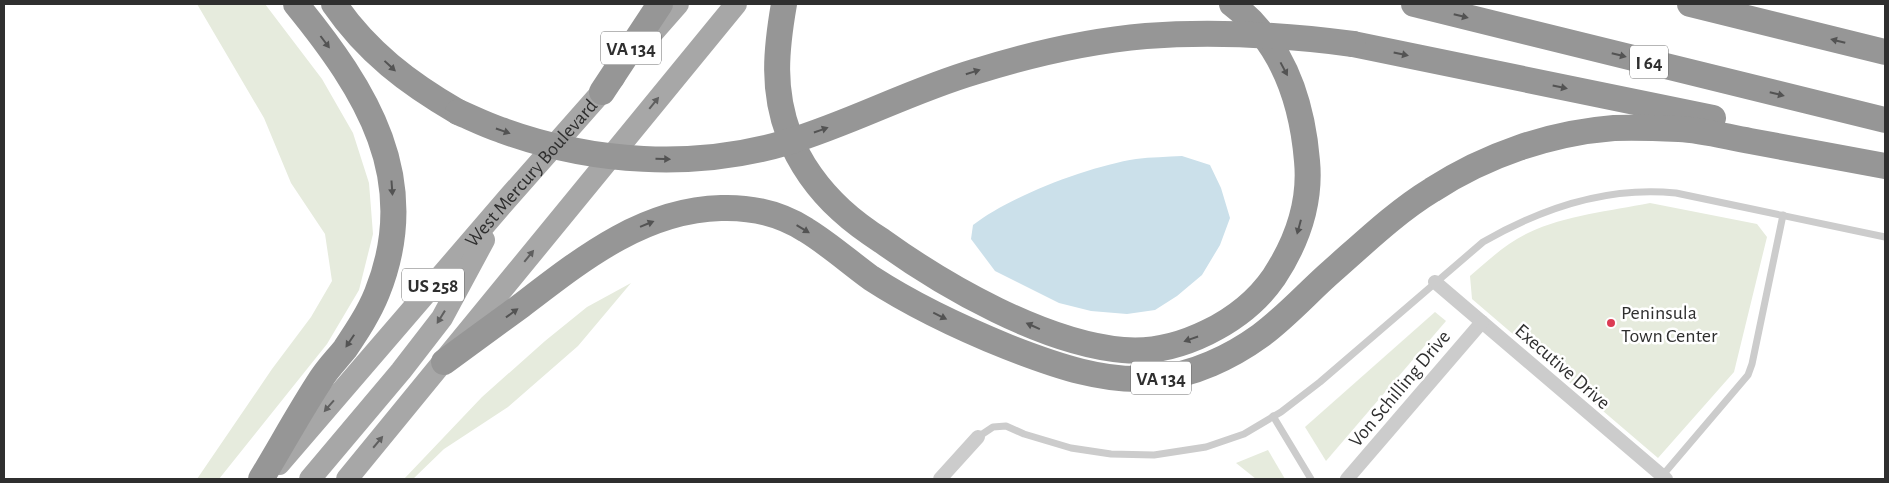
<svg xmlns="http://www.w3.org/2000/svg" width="1889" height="483" viewBox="0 0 1889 483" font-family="'Alegreya Sans',sans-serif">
<rect width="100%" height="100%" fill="#fff"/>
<!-- green -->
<g fill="#e6ebdd">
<polygon points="197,4 265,4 322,79 353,133 369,183 373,234 359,290 327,344 219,479 197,479 272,369 311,317 332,281 325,234 291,183 264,118"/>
<path d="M 1650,203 L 1757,224 L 1767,237 L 1734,372 L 1658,458 L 1472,299 L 1470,276 C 1488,261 1506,243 1528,233 C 1566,215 1610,211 1650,203 Z"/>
<polygon points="631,283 578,346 508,407 444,449 413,479 404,479 482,397 545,341 587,307"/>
<polygon points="1435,312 1446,321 1326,461 1305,427"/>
<polygon points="1268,450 1285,479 1256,479 1236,463"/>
</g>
<!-- water -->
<path fill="#cbe0ea" d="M 1182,156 L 1210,165 L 1221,188 L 1230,218 L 1220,245 L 1202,275 L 1177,296 L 1155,310 L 1127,314 L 1091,311 L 1059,303 L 995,271 L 971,239 L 973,225 C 1010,196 1090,166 1136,159 C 1151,157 1167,157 1182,156 Z"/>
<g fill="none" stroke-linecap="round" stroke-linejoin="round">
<!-- lane -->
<g stroke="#ccc" stroke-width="7">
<polyline points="1273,416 1311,479"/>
<path d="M 978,437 L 993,427 L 1006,426 L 1024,434 L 1071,448 L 1111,454 L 1154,455 L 1206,447 L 1244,434 L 1281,412 L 1320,382 L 1483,242 C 1542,208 1608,186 1676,193 L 1885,237"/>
<polyline points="1662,476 1748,375 1752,364 1783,215"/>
</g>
<!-- street -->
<g stroke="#ccc" stroke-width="14">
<polyline points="1435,282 1666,479"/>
<polyline points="940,479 978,437"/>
<polyline points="1347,479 1482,322"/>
</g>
<!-- primary -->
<g stroke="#a7a7a7" stroke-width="22">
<polyline points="649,37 678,4"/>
<path id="s1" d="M 279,464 L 508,198 L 614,78"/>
<polyline points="310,479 401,371 442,318 484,240"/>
<polyline points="347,479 736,4"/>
</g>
<!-- highway -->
<g stroke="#969696" stroke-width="26">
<path d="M 334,4 C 367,52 408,83 458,112"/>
<path d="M 784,4 C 776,50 772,90 789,135 C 799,163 819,190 841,210 C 854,222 868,232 882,241 C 946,287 1044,343 1123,350 C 1178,355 1243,322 1274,277 C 1297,242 1311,203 1307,161 C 1302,100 1282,42 1232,4"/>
<polyline points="1414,4 1885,120"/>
<polyline points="1690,4 1885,52"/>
<polyline points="1353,44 1713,118"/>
<polyline points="602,92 660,4"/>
<path d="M 444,362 C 470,343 496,324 522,305 C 582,259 643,210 721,208 C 751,207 781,214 806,230 C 829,244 849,262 871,278 C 914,306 961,328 1008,347 C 1054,365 1107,384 1157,378 C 1193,375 1231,357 1260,336 C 1286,317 1308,292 1332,271 C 1364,243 1396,212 1432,190 C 1486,155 1550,133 1614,128 C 1635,127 1658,128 1679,129 C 1702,130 1727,137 1750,141 C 1795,149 1840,158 1885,166"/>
<path d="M 261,479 C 281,446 300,411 321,379 C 328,368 337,359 345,349 C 357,331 369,313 377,293 C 423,179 366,90 296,4"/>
</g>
<!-- highway-bridge -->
<path stroke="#969696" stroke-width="26" d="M 458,112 C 472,118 486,125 501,130 C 591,163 695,170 788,142 C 851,123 910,91 974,72 C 1028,55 1089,41 1146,36 C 1215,31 1285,35 1353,44"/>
</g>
<!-- one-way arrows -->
<defs><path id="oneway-solid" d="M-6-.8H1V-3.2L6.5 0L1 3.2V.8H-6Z" transform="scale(1.25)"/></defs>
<g fill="#535353">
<use href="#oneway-solid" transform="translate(1461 16) rotate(14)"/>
<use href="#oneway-solid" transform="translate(1838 41) rotate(-166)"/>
<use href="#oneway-solid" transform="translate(325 42) rotate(53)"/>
<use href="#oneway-solid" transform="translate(1401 54) rotate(12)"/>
<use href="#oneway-solid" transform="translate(1619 55) rotate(14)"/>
<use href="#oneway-solid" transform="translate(390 66) rotate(43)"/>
<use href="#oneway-solid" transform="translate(1284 69) rotate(62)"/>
<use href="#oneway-solid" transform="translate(973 72) rotate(-17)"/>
<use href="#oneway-solid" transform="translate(1560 87) rotate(12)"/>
<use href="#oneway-solid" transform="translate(1777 94) rotate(14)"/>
<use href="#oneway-solid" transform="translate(821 130) rotate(-19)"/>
<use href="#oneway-solid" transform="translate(503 131) rotate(19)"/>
<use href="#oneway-solid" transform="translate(663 159) rotate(1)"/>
<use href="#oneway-solid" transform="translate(392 188) rotate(86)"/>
<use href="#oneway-solid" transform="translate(647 224) rotate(-22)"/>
<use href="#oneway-solid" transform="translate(1299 227) rotate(105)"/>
<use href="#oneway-solid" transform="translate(803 229) rotate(31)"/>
<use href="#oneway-solid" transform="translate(512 313) rotate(-36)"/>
<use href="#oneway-solid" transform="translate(940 316) rotate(26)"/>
<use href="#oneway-solid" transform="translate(1033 326) rotate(-156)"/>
<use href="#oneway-solid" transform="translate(1191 339) rotate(161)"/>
<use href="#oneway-solid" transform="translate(350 341) rotate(124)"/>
</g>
<g fill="#5f5f5f">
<use href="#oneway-solid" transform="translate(654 103) rotate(-51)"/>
<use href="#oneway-solid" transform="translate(529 256) rotate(-51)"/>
<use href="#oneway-solid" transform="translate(441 317) rotate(122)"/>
<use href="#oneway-solid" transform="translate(329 406) rotate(131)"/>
<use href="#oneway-solid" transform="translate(378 442) rotate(-50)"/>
</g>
<!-- markers -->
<circle fill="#dc3b54" stroke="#fff" stroke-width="2" cx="1611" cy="323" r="5"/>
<g text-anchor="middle" stroke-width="5" stroke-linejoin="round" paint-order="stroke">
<!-- shield labels -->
<g fill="#fff" stroke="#6d6d6d" stroke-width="1">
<rect x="601" y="31.5" width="60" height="33" rx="4"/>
<rect x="1630" y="45.5" width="38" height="33" rx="4"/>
<rect x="402" y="268.5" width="62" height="33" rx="4"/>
<rect x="1131" y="361.5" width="60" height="33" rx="4"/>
</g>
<g font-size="19" font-weight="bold" fill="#2f2f2f">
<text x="631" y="55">VA 134</text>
<text x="1649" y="69">I 64</text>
<text x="433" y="292">US 258</text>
<text x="1161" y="385">VA 134</text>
</g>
<!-- street labels -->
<g font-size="20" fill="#2f2f2f" stroke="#fff">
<text dy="7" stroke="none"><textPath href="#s1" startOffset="385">West Mercury Boulevard</textPath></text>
<text transform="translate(1563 366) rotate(41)" y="7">Executive Drive</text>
<text transform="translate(1399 388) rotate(-50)" y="7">Von Schilling Drive</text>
</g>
<!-- poi labels -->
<g font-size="20" fill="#2f2f2f" stroke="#fff" text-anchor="start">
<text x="1621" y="319">Peninsula<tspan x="1621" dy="23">Town Center</tspan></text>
</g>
</g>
<!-- border -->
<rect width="1889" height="483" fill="none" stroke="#2f2f2f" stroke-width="10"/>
</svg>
